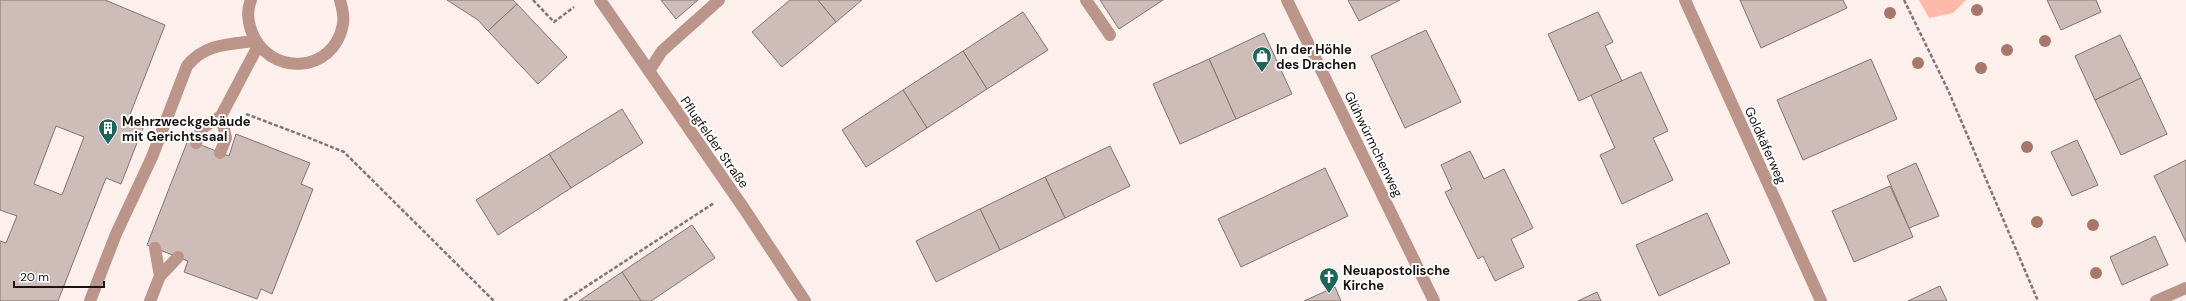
<svg xmlns="http://www.w3.org/2000/svg" width="2186" height="301" viewBox="0 0 2186 301" font-family="'DM Sans',sans-serif">
<rect width="100%" height="100%" fill="#fdefeb"/>
<!-- green -->
<polygon fill="#fdbaa9" points="1919,0 1966,0 1953,13 1929,18"/>
<!-- building -->
<g fill="#cebcb8" stroke="#847470" fill-rule="evenodd">
<path d="M 0,0 L 105,0 L 165,25 L 129,117 L 145,123 L 133,153 L 121,184 L 106,178 L 58,301 L 0,301 L 0,241 L 6,243 L 17,216 L 0,210 ZM 56,126 L 84,137 L 62,195 L 34,184 Z"/>
<polygon points="447,0 513,0 517,4 488,31 478,20"/>
<polygon points="661,0 698,0 676,19"/>
<polygon points="790,0 818,0 836,22 782,67 752,32"/>
<polygon points="818,0 862,0 836,22"/>
<polygon points="1100,0 1163,0 1119,29"/>
<polygon points="1348,0 1400,0 1359,21"/>
<polygon points="1740,0 1843,0 1847,8 1761,48"/>
<polygon points="2047,0 2096,0 2101,12 2061,30"/>
<polygon points="517,4 567,57 538,84 488,31"/>
<polygon points="1023,12 1048,50 987,89 963,51"/>
<polygon points="1598,12 1613,42 1605,46 1622,81 1579,101 1548,34"/>
<polygon points="1426,30 1461,102 1405,128 1371,56"/>
<polygon points="1264,33 1292,94 1236,119 1209,59"/>
<polygon points="2120,35 2141,78 2095,100 2075,56"/>
<polygon points="963,51 987,89 927,128 903,90"/>
<polygon points="1209,59 1236,119 1180,144 1153,84"/>
<polygon points="1871,59 1897,119 1803,160 1777,100"/>
<polygon points="1641,72 1668,131 1653,138 1673,180 1622,204 1600,155 1615,148 1591,95"/>
<polygon points="2141,78 2167,134 2121,155 2095,100"/>
<polygon points="903,90 927,128 866,167 842,130"/>
<polygon points="622,109 643,143 571,188 549,154"/>
<polygon points="236,134 310,163 301,184 313,189 272,294 261,289 257,299 184,272 188,261 147,245 188,140 229,156"/>
<polygon points="2077,140 2098,185 2072,196 2051,152"/>
<polygon points="1110,146 1130,186 1065,218 1045,177"/>
<polygon points="1470,151 1484,179 1504,169 1533,228 1511,239 1524,267 1495,281 1483,256 1478,259 1445,192 1452,189 1441,165"/>
<polygon points="549,154 571,188 498,235 476,200"/>
<polygon points="2186,160 2186,242 2154,176"/>
<polygon points="1916,163 1939,216 1909,228 1887,176"/>
<polygon points="1325,168 1348,216 1241,267 1218,219"/>
<polygon points="1045,177 1065,218 1000,250 980,209"/>
<polygon points="1890,186 1913,237 1854,262 1832,211"/>
<polygon points="980,209 1000,250 936,282 916,241"/>
<polygon points="1707,213 1730,263 1659,296 1636,245"/>
<polygon points="692,225 715,258 651,301 641,301 622,272"/>
<polygon points="2155,236 2168,265 2122,285 2110,257"/>
<polygon points="622,272 641,301 579,301"/>
<polygon points="1940,286 1947,301 1908,301"/>
<polygon points="1335,287 1341,301 1304,301"/>
<polygon points="1597,292 1601,301 1578,301"/>
</g>
<g fill="none" stroke-linecap="round" stroke-linejoin="round">
<!-- path -->
<g stroke="#807674" stroke-width="2.5" stroke-dasharray="4 2" stroke-linecap="butt">
<polyline points="533,0 554,22 574,7"/>
<polyline points="1904,0 1948,90 2038,301"/>
<polyline points="246,114 307,137 344,152 494,301"/>
<polyline points="564,301 714,203"/>
</g>
<!-- lane -->
<g stroke="#bb948a" stroke-width="12">
<polyline points="1086,0 1110,35"/>
<polyline points="649,71 662,51 719,0"/>
<polyline points="221,116 258,46"/>
<polyline points="196,143 201,129 221,116 226,138 220,153"/>
<polyline points="155,248 160,276 178,257"/>
<path d="M 90,301 L 116,234 L 152,157 L 187,66 C 204,44 229,44 255,41"/>
<polyline points="150,301 160,276"/>
</g>
<!-- street -->
<g stroke="#bb948a" stroke-width="12">
<path d="M 251,0 C 247,9 248,21 251,30 C 267,77 334,75 343,24 C 344,18 342,7 340,0"/>
<polyline points="600,0 745,210 805,301"/>
<polyline points="1287,0 1434,301"/>
<polyline points="1685,0 1821,301"/>
<polyline points="2156,301 2186,288"/>
</g>
</g>
<!-- trees -->
<g fill="#a7776b">
<circle cx="1977" cy="10" r="6"/>
<circle cx="1890" cy="13" r="6"/>
<circle cx="2045" cy="41" r="6"/>
<circle cx="2007" cy="50" r="6"/>
<circle cx="1918" cy="63" r="6"/>
<circle cx="1981" cy="68" r="6"/>
<circle cx="2027" cy="147" r="6"/>
<circle cx="2037" cy="222" r="6"/>
<circle cx="2093" cy="225" r="6"/>
<circle cx="2096" cy="273" r="6"/>
</g>
<!-- icons -->
<defs>
<symbol id="shop-pin" viewBox="-11 -11 22 30"><path d="M0 17L-7.5 6A9.5 9.5 0 1 1 7.5 6Z" fill="#1c665e" stroke="#fff"/><path d="M-5-2.5h2.3a2.7 3.5 0 0 1 5.4 0H5L5.5 6h-11ZM-1.5-2.5h3a1.5 2.3 0 0 0-3 0Z" fill="#fff"/></symbol>
<symbol id="building-pin" viewBox="-11 -11 22 30"><path d="M0 17L-7.5 6A9.5 9.5 0 1 1 7.5 6Z" fill="#1c665e" stroke="#fff"/><path d="M-4-6H4V6H1V3H-1V6H-4ZM-2.5-4.3h1.7v1.8h-1.7ZM.8-4.3h1.7v1.8H.8ZM-2.5-1h1.7V.8h-1.7ZM.8-1h1.7V.8H.8Z" fill="#fff"/></symbol>
<symbol id="church-pin" viewBox="-11 -11 22 30"><path d="M0 17L-7.5 6A9.5 9.5 0 1 1 7.5 6Z" fill="#1c665e" stroke="#fff"/><path d="M-1.2-6h2.4v3.5h3.3v2.4h-3.3V6h-2.4V-.1h-3.3v-2.4h3.3Z" fill="#fff"/></symbol>
</defs>
<g fill-rule="evenodd">
<use href="#shop-pin" x="1251" y="45" width="22" height="30"/>
<use href="#building-pin" x="97" y="117" width="22" height="30"/>
<use href="#church-pin" x="1318" y="266" width="22" height="30"/>
</g>
<g text-anchor="middle" stroke-width="4" stroke-linejoin="round" paint-order="stroke">
<!-- poi labels -->
<g font-size="13" font-weight="bold" fill="#181210" stroke="#fff" text-anchor="start">
<text x="1276" y="54">In der Höhle<tspan x="1276" dy="15">des Drachen</tspan></text>
<text x="122" y="126">Mehrzweckgebäude<tspan x="122" dy="15">mit Gerichtssaal</tspan></text>
<text x="1343" y="275">Neuapostolische<tspan x="1343" dy="15">Kirche</tspan></text>
</g>
<!-- street labels -->
<g font-size="13" fill="#181210" stroke="#fff">
<text transform="translate(715 142) rotate(55)" y="5">Pflugfelder Straße</text>
<text transform="translate(1374 144) rotate(64)" y="5">Glühwürmchenweg</text>
<text transform="translate(1766 145) rotate(66)" y="5">Goldkäferweg</text>
</g>
</g>
<!-- scale -->
<path d="M14 281v6h90v-6" fill="none" stroke="#181210" stroke-width="2"/>
<text x="20" y="281" font-size="12" fill="#181210" stroke="#ffffff" stroke-width="3" paint-order="stroke">20 m</text>
</svg>
